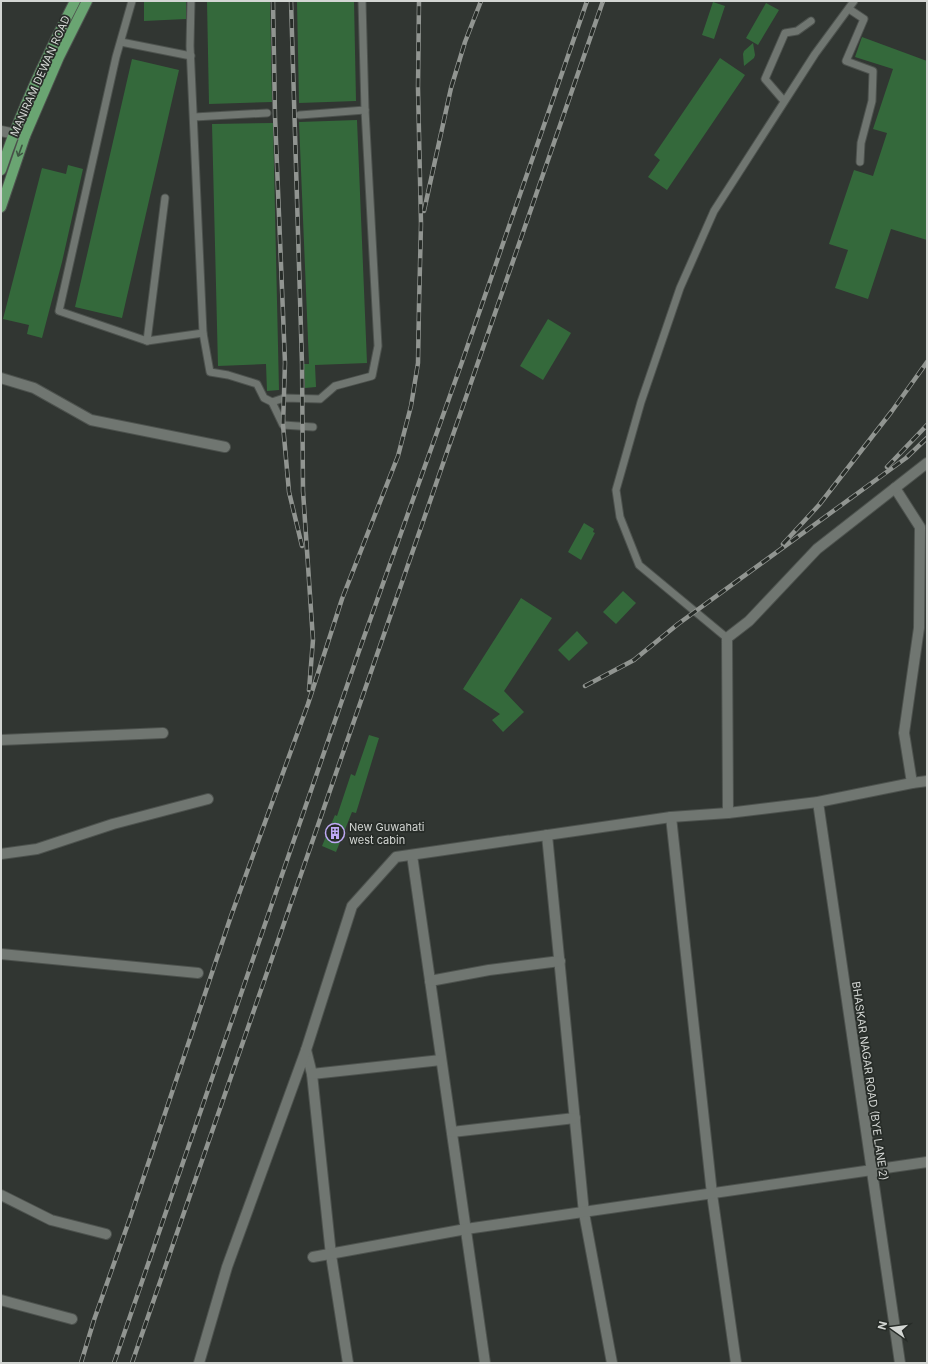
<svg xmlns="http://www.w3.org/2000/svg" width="928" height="1364" viewBox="0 0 928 1364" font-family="Inter,sans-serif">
<rect width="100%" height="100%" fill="#313632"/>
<!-- building -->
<g fill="#34693b">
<polygon points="144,1 186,1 186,19 144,21"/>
<polygon points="207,1 270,1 272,102 209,104"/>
<polygon points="297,1 354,1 356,101 299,103"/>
<polygon points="713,2 725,6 714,39 702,35"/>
<polygon points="766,3 779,10 758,45 746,38"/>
<polygon points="862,37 927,61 927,240 891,229 868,299 835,288 848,250 829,244 854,170 873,176 887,133 873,129 893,69 855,57"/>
<polygon points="753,43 755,55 754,58 744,66 743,54 744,51"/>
<polygon points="720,58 745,75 667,190 648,177 660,160 654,155"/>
<polygon points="132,59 179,70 122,318 75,307"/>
<polygon points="357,120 367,363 315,365 316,387 305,388 304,364 309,364 299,122"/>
<polygon points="273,123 279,390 267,391 266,364 218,366 212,124"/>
<polygon points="68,165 83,169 62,262 42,338 27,334 29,325 3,319 42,168 66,174"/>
<polygon points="548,319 571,333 543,380 520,366"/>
<polygon points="584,523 594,529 593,532 595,533 581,560 568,552"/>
<polygon points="623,591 636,603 616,624 603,612"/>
<polygon points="521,598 552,618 504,691 524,712 503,732 492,720 500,714 463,689"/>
<polygon points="577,631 588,643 569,661 558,650"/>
<polygon points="369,735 379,738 356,813 352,812 336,852 322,846 335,815 337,816 351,774 355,776"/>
</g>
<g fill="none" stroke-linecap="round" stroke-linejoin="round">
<defs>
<g id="service">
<polyline points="132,1 116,57 59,311 147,341 203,333"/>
<polyline points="191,1 190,46 203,333 210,372 228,375 257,384 264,398 272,402 284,398 320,399 335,386 372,376 378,346 365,110 362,1"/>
<polyline points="849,9 864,19 846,61 873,71 872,101 861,143 860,162"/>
<polyline points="121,42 191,56"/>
<polyline points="784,101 765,79 785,33 797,31 811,21"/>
<polyline points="300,115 365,110"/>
<polyline points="194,117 267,113"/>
<polyline points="147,341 165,198"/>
<polyline points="272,402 283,425 313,427"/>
<polyline points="727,638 639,565 620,517 616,490 641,402 680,288 714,211 815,54 854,1"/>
</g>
<g id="minor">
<polyline points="1,131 25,136"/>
<polyline points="1,378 34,388 91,420 225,447"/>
<polyline points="895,488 920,527 919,628 904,733 912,783"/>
<polyline points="1,740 163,733"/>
<polyline points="818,802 900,1363"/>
<polyline points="728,813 727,638 749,621 817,549 927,463"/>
<polyline points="671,817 712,1194 736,1363"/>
<polyline points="547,835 584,1213 612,1363"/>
<polyline points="1,854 37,849 113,824 208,799"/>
<polyline points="412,855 485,1363"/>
<polyline points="1,954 198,973"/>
<polyline points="430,981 489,970 560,961"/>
<polyline points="306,1050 312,1074 331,1255 348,1363"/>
<polyline points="312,1074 441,1060"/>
<polyline points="452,1132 575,1118"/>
<polyline points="1,1195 51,1220 106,1234"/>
<polyline points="313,1257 466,1229 927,1162"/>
<polyline points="1,1300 72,1319"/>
<polyline points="199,1363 227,1267 306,1050 352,906 396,857 671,817 728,813 818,802 912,783 927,781"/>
</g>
<g id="primary">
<path d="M 1,170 C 20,112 47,56 75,1"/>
<polyline points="1,207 25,136 59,57 87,1"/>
</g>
</defs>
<!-- service casing -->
<use href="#service" stroke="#4d524e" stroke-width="9"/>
<!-- minor casing -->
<use href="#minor" stroke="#4d524e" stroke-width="12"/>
<!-- primary casing -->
<use href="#primary" stroke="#4d524e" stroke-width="12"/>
<!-- service -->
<use href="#service" stroke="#707671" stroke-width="7"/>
<!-- minor -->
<use href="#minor" stroke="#707671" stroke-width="10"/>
<!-- primary -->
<use href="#primary" stroke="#6aa572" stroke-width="10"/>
<defs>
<g id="rail">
<polyline points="273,1 275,116 285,363 283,425 289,492 302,546"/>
<polyline points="291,1 302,364 303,491 313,640 309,690"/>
<polyline points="424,211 451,88 465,42 481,1"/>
<polyline points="887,467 927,425"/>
<polyline points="783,544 819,505 892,411 927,362"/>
<polyline points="585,686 634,660 678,624 906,458 927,438"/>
<polyline points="81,1363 94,1320 129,1221 231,916 308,704 342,599 398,456 411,406 418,363 419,306 421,224 418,88 419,1"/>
<polyline points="114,1363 359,651 462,362 587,1"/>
<polyline points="132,1363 603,1"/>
</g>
</defs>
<!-- rail casing -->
<use href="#rail" stroke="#919591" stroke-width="4.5"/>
<!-- rail -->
<use href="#rail" stroke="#272c28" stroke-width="3" stroke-dasharray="9" stroke-linecap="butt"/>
</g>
<!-- one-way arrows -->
<defs><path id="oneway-shaft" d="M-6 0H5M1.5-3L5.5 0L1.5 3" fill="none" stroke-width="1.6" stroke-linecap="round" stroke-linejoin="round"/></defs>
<use stroke="#3e5642" href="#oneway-shaft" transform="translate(20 151) rotate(110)"/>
<!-- icons -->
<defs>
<symbol id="building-ring" viewBox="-11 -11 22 22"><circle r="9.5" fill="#272c28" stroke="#bea9f4" stroke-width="1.5"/><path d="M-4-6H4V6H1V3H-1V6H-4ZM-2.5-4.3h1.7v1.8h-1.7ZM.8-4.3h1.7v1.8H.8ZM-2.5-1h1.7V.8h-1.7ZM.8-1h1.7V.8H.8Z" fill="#bea9f4"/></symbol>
</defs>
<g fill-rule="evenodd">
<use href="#building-ring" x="324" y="822" width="22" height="22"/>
</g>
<g text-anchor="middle" stroke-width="3.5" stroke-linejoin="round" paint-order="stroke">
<!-- street labels -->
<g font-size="11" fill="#d3d6d3" stroke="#272c28">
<text transform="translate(40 76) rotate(-66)" y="4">MANIRAM DEWAN ROAD</text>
<text transform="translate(870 1081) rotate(82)" y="4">BHASKAR NAGAR ROAD (BYE LANE 2)</text>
</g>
<!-- poi labels -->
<g font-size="11" fill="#d3d6d3" stroke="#272c28" text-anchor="start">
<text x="349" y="831">New Guwahati<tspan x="349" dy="13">west cabin</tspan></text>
</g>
</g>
<!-- border -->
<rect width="928" height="1364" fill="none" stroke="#d3d6d3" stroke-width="4"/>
<!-- north arrow -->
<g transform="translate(892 1328) rotate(284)" stroke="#272c28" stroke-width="3" paint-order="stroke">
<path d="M0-3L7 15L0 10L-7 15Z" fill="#d3d6d3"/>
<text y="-6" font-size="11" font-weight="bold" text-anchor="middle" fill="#d3d6d3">N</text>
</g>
</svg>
